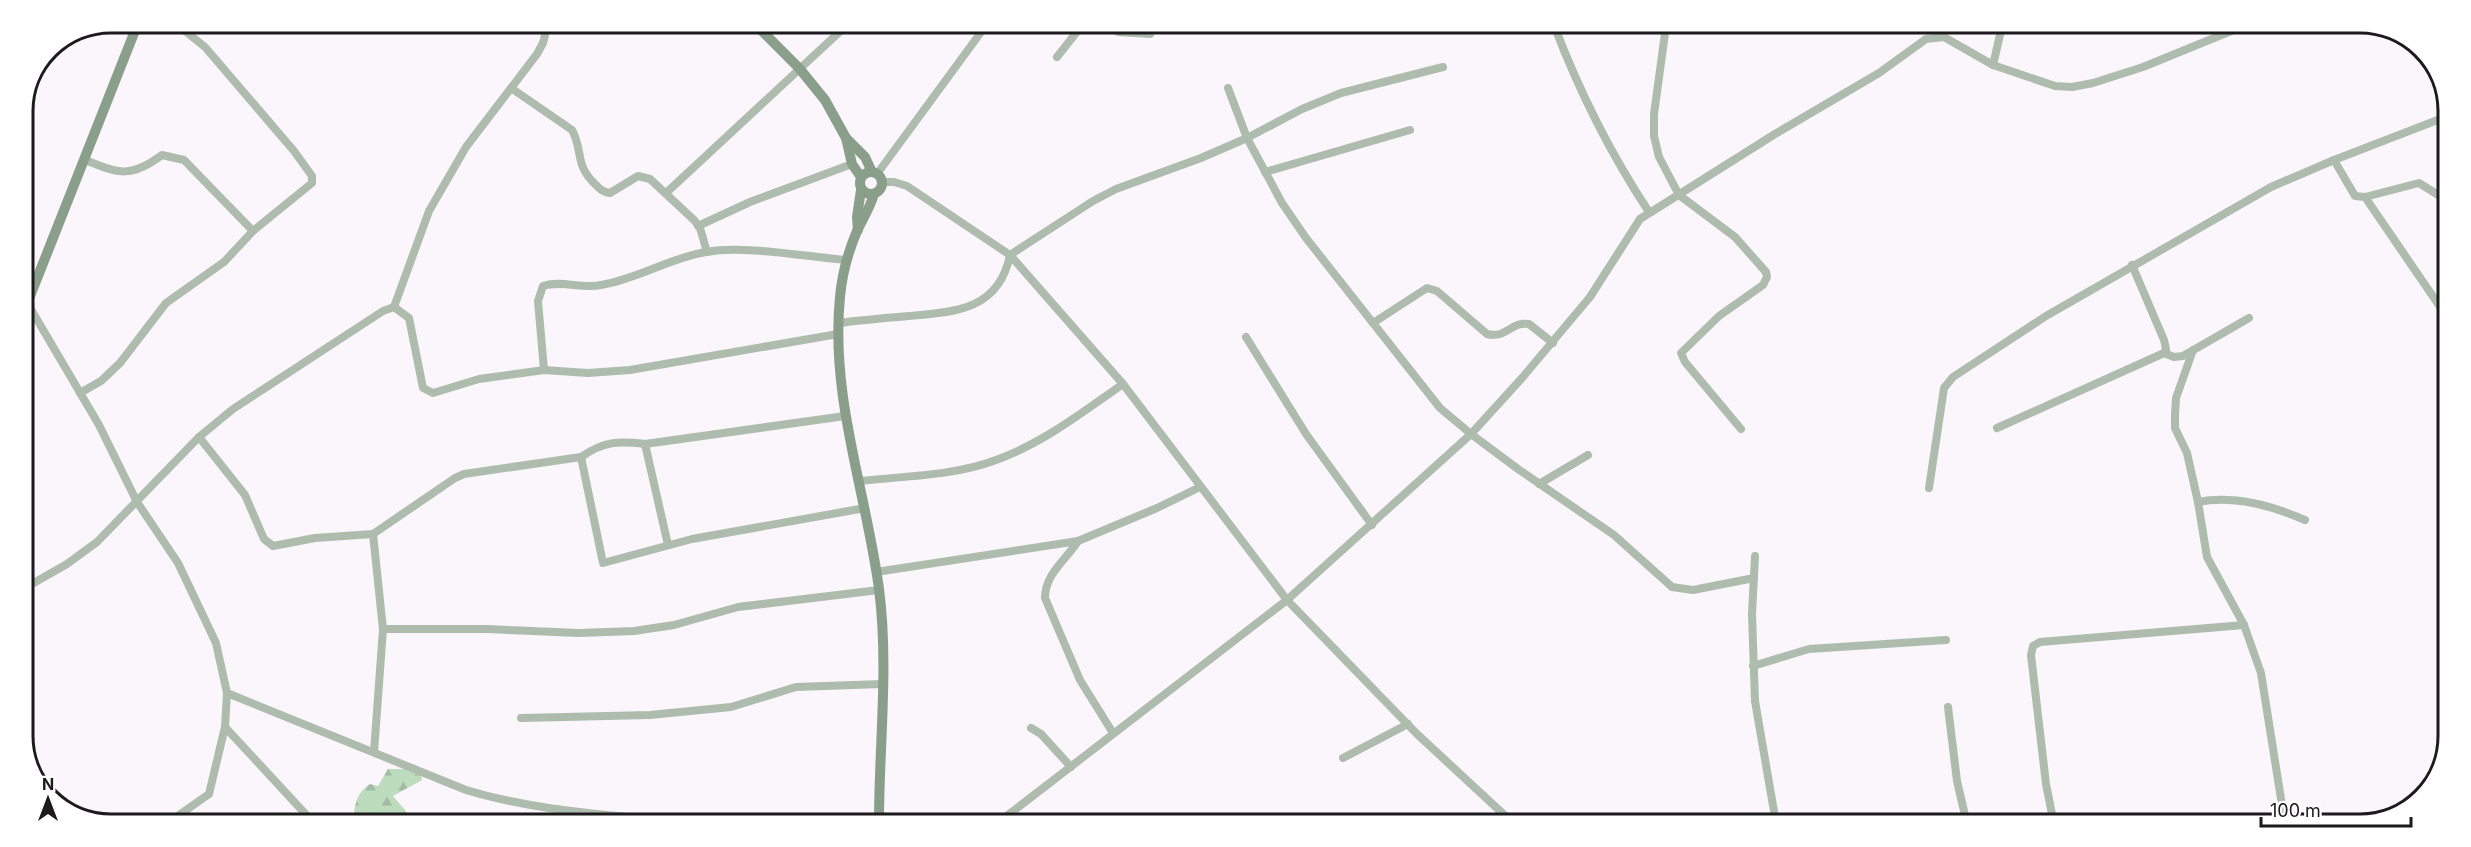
<svg xmlns="http://www.w3.org/2000/svg" width="2471" height="847" viewBox="0 0 2471 847" font-family="Inter,sans-serif">
<defs>
<pattern id="forest-firs" width="22" height="20" patternUnits="userSpaceOnUse" patternTransform="scale(1.5)"><rect width="22" height="20" fill="#bddbbd"/><path d="M5 1l3.5 6h-7zM16 11l3.5 6h-7z" fill="#a2bba2"/></pattern>
</defs>
<rect width="100%" height="100%" fill="#fbf5fc"/>
<!-- forest -->
<path fill="url(#forest-firs)" d="M 388,769 L 410,769 L 421,774 L 422,780 L 393,796 L 405,810 L 410,821 L 359,820 L 354,813 C 356,800 358,792 370,784 L 378,786 Z"/>
<g fill="none" stroke-linecap="round" stroke-linejoin="round">
<!-- street -->
<g stroke="#aebcae" stroke-width="8">
<polyline points="1104,25 1118,32 1150,34"/>
<path d="M 1554,25 C 1579,91 1610,153 1649,212"/>
<polyline points="1666,26 1654,114 1654,136 1659,157 1679,195 1735,237 1766,272 1767,277 1763,285 1719,316 1681,353 1685,362 1741,429"/>
<polyline points="1057,57 1083,24"/>
<polyline points="1993,65 2055,86 2072,87 2093,83 2143,67 2241,27"/>
<path d="M 511,88 L 572,130 C 583,150 575,165 594,183 C 599,188 602,192 610,193 L 638,176 L 650,179 L 695,221 L 700,228 L 707,252"/>
<polyline points="1228,88 1247,138 1282,203 1306,238 1440,408 1471,434 1518,469 1614,535 1672,587 1693,590 1754,578"/>
<path d="M 85,160 C 120,174 131,178 162,155 L 184,160 L 253,231"/>
<polyline points="2334,160 2355,196 2365,197 2419,183 2448,201"/>
<polyline points="1265,172 1410,130"/>
<polyline points="877,174 987,24"/>
<polyline points="882,182 894,182 907,186 1010,255 1123,384 1287,600 1417,734 1513,823"/>
<polyline points="666,193 848,24"/>
<polyline points="2365,197 2447,317"/>
<polyline points="698,226 750,202 852,164"/>
<path d="M 23,289 L 32,311 L 99,425 L 137,502 L 178,563 L 216,643 L 227,693 L 466,790 C 532,810 599,814 667,821"/>
<polyline points="394,307 409,318 423,388 433,393 479,379 544,370 588,373 630,370 838,334"/>
<polyline points="394,307 429,211 466,147 537,54 543,43 548,23"/>
<path d="M 839,323 C 862,320 885,318 909,316 C 955,312 999,310 1010,255 L 1093,201 L 1116,189 L 1201,158 L 1247,138 L 1302,109 L 1341,93 L 1443,67"/>
<path d="M 1373,323 L 1427,288 L 1437,291 L 1487,334 C 1507,339 1511,321 1529,324 L 1553,343"/>
<polyline points="1246,337 1306,434 1372,525"/>
<polyline points="2193,350 2176,398 2175,414 2175,428 2187,453 2198,502"/>
<polyline points="2164,353 2174,357 2183,356 2249,318"/>
<path d="M 544,370 L 538,301 L 543,286 C 561,280 582,289 601,285 C 638,279 669,258 706,252 C 745,245 806,257 847,260"/>
<polyline points="80,393 101,381 120,363 166,303 224,262 253,231 312,183 312,176 294,151 205,47 175,23"/>
<polyline points="1997,428 2164,353 2166,349 2164,340 2132,265"/>
<polyline points="199,437 245,495 264,539 273,546 315,538 373,534"/>
<path d="M 581,457 C 604,441 618,441 645,444"/>
<path d="M 860,481 C 904,476 954,476 996,460 C 1043,443 1083,412 1123,384"/>
<polyline points="1539,484 1588,455"/>
<polyline points="1929,488 1944,388 1953,377 2046,316 2271,187 2334,160 2448,116"/>
<path d="M 1078,541 C 1066,560 1045,574 1045,598 L 1080,680 L 1113,733"/>
<polyline points="668,545 645,444 845,416"/>
<polyline points="1755,556 1752,614 1755,701 1776,823"/>
<polyline points="876,572 1078,541 1157,508 1200,487"/>
<polyline points="23,589 67,564 97,542 199,437 233,409 383,311 394,307"/>
<polyline points="383,629 488,629 579,633 634,631 674,625 738,607 879,590"/>
<polyline points="1753,666 1809,649 1946,640"/>
<polyline points="227,693 225,727 311,820"/>
<polyline points="1948,707 1957,781 1967,824"/>
<polyline points="521,718 650,715 731,707 796,687 882,684"/>
<polyline points="1031,728 1041,734 1071,767"/>
<polyline points="374,752 383,629 373,534 455,478 464,474 581,457 603,563 692,539 865,508"/>
<polyline points="1343,758 1408,724"/>
<polyline points="172,820 209,794 225,727"/>
<polyline points="999,822 1287,600 1471,434 1522,378 1590,297 1640,219 1775,134 1879,73 1926,39 1944,37 1993,65 2002,26"/>
<polyline points="2054,824 2046,784 2031,655 2033,646 2040,642 2244,625"/>
<path d="M 2285,824 L 2261,673 L 2244,625 L 2207,557 L 2198,502 C 2234,495 2273,506 2305,520"/>
</g>
<!-- secondary -->
<g stroke="#8a9f8a" stroke-width="10">
<polyline points="755,24 799,68 825,100 846,138 852,164 861,177"/>
<polyline points="846,138 865,157 872,172"/>
<circle cx="871" cy="183" r="11"/>
<path d="M 874,194 C 870,208 863,218 857,231 C 848,252 842,275 840,297 C 830,397 866,491 879,589 C 889,666 879,745 879,822"/>
<polyline points="858,230 857,217 861,190"/>
<polyline points="23,314 138,23"/>
</g>
</g>
<!-- crop -->
<path d="M0 0H2471V847H0ZM111 33H2360A78 78 0 0 1 2438 111V736A78 78 0 0 1 2360 814H111A78 78 0 0 1 33 736V111A78 78 0 0 1 111 33Z" fill="#fff" fill-rule="evenodd"/>
<path fill="none" stroke="#1c1a1c" stroke-width="3" d="M111 33H2360A78 78 0 0 1 2438 111V736A78 78 0 0 1 2360 814H111A78 78 0 0 1 33 736V111A78 78 0 0 1 111 33Z"/>
<!-- north arrow -->
<g transform="translate(48 799)" stroke="#ffffff" stroke-width="4.5" paint-order="stroke">
<path d="M0-4.5L10 22L0 15L-10 22Z" fill="#1c1a1c"/>
<text y="-9" font-size="16" font-weight="bold" text-anchor="middle" fill="#1c1a1c">N</text>
</g>
<!-- scale -->
<path d="M2261 817v9h150v-9" fill="none" stroke="#1c1a1c" stroke-width="3"/>
<text x="2270" y="817" font-size="18" fill="#1c1a1c" stroke="#ffffff" stroke-width="4.5" paint-order="stroke">100 m</text>
</svg>
